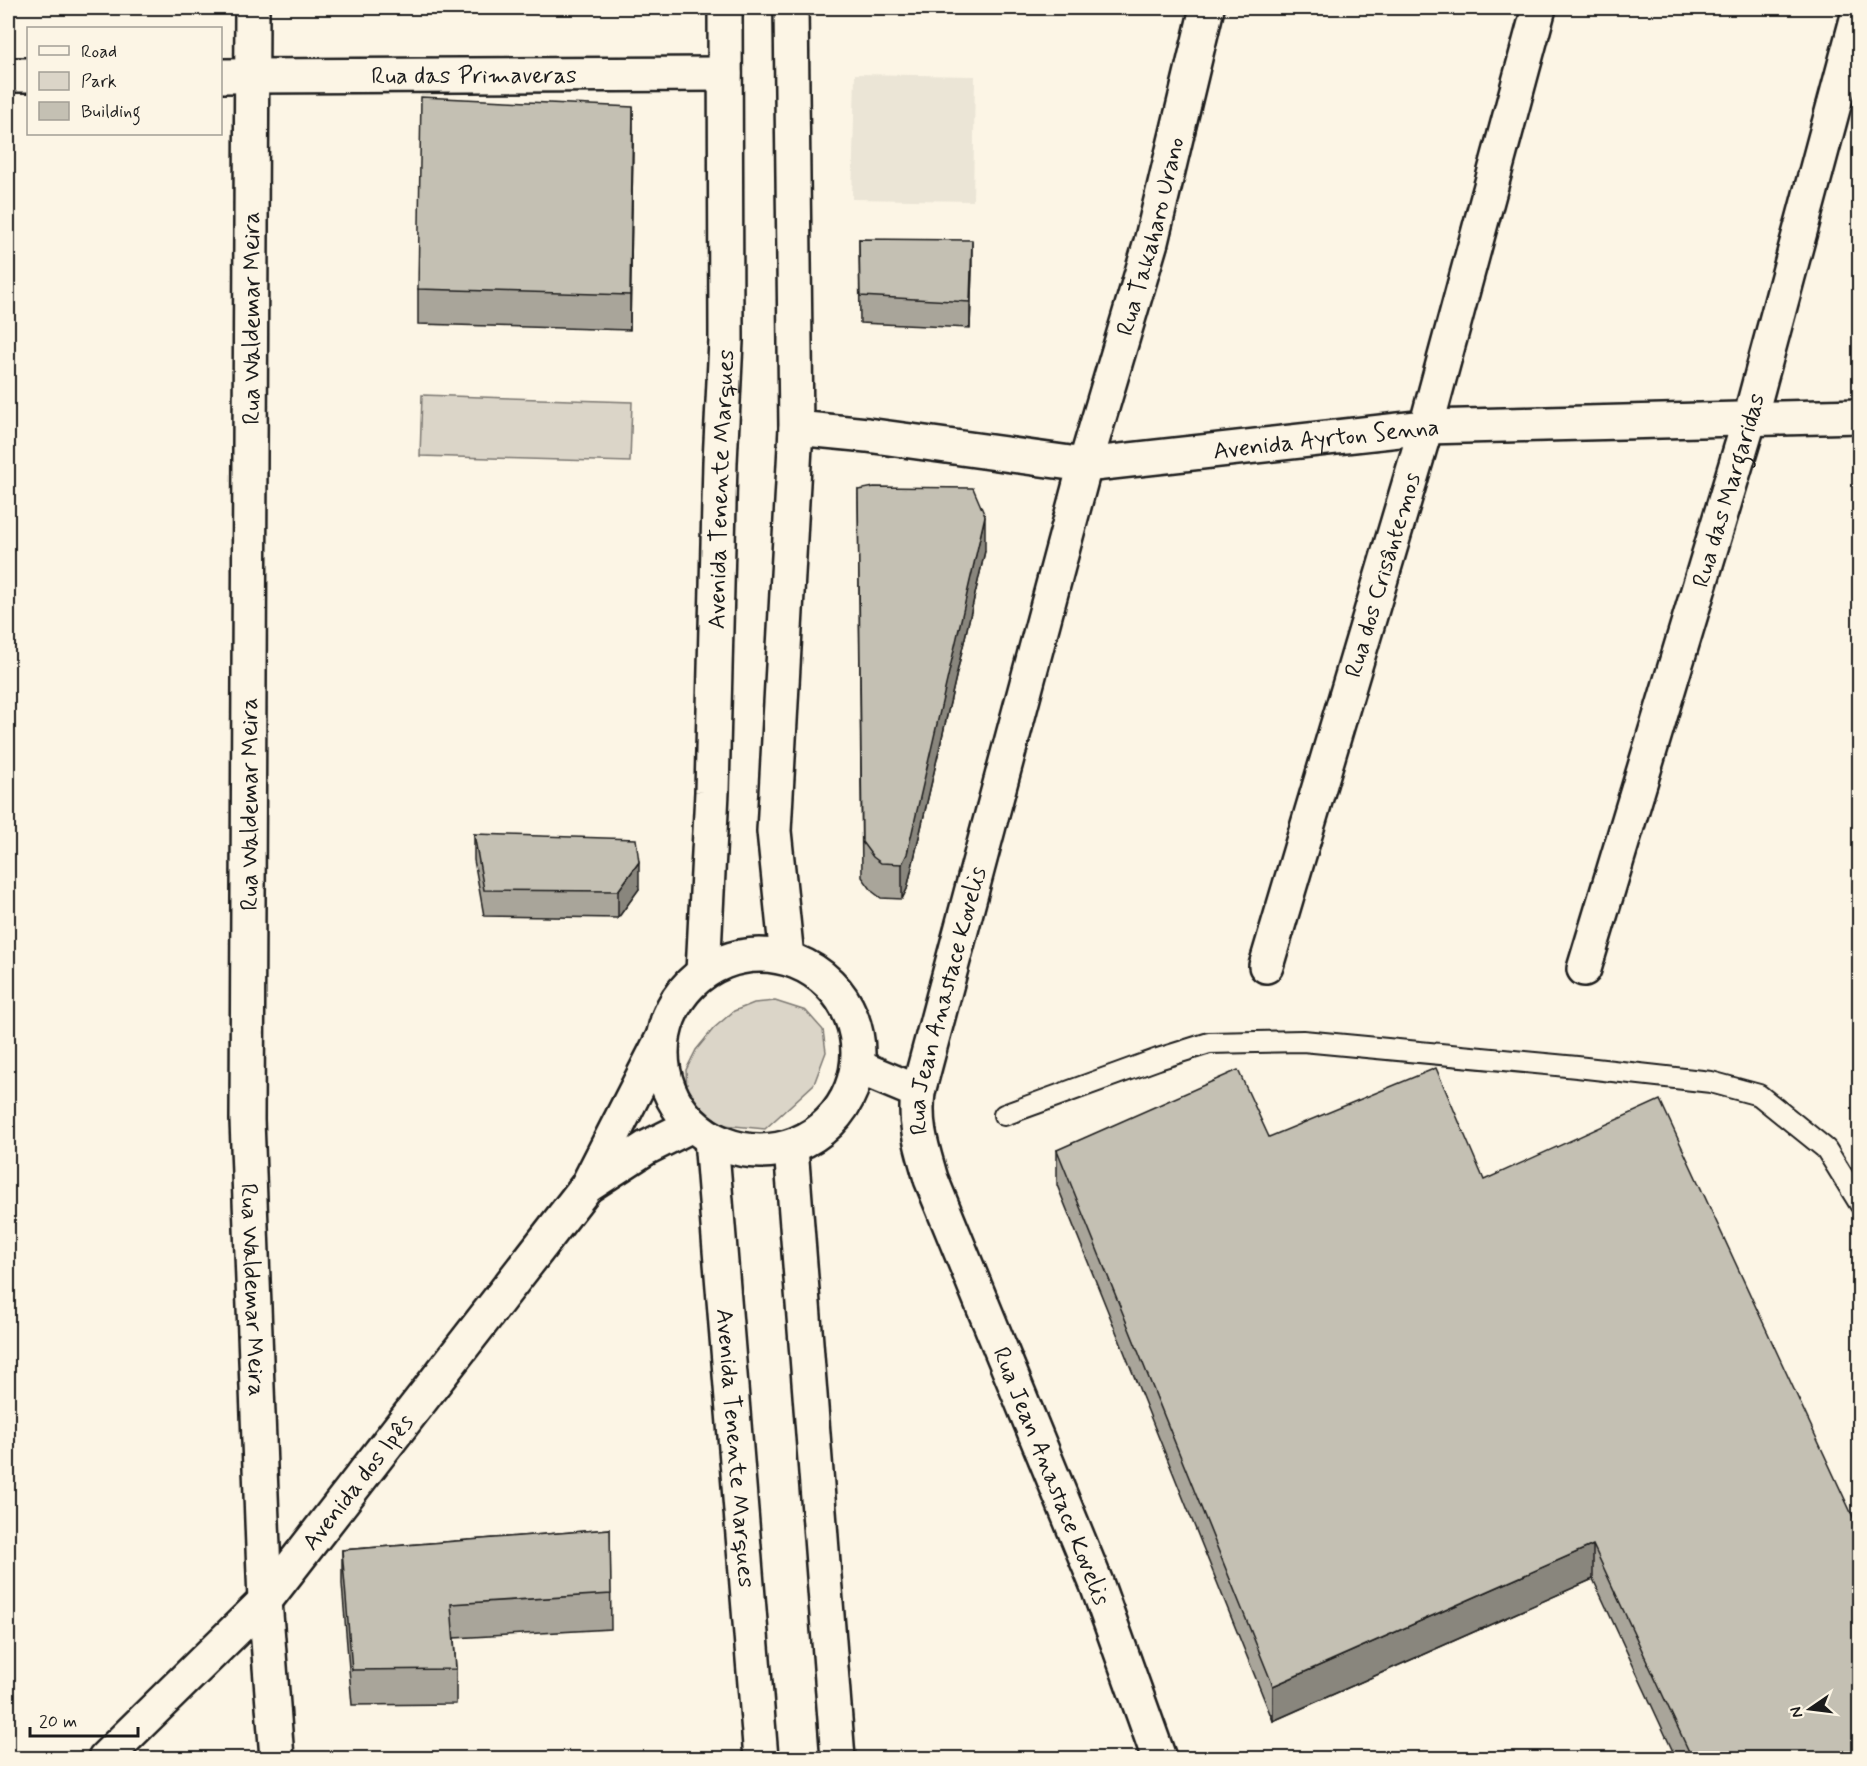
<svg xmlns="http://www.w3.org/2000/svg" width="1867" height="1766" viewBox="0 0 1867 1766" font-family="Mynerve,sans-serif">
<rect width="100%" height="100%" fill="#fcf5e5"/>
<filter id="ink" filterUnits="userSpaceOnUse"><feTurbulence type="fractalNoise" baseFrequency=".0167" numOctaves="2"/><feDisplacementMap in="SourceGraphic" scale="12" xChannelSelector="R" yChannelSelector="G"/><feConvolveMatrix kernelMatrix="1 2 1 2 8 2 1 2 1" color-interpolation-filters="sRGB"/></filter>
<g filter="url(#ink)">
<!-- built -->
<polygon fill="#ebe5d6" points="855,74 975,76 973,201 852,199"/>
<!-- green -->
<g fill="#dbd5c8" stroke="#7c7872" stroke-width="1.5">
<polygon points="422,395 632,402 630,462 420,456"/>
<polygon points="775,1001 806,1011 823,1030 826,1052 814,1084 765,1129 724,1125 698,1107 687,1093 686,1070 696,1050 714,1028 734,1011 754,1003"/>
</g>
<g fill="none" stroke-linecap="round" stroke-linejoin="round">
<defs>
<polyline id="lane" points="1004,1115 1158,1059 1209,1043 1303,1041 1577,1067 1711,1082 1759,1095 1826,1149 1860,1204"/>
<g id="street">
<path id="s1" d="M 252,8 L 247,1120 L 265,1601 L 277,1758"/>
<polyline points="8,75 28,75"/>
<path id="s2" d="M 220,76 L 725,74"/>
<path id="s3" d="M 796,428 L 867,435 L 1085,465 L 1426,427 L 1860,416"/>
<path id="s4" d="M 1266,966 L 1426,427 L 1539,8"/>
<path id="s5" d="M 1584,969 L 1750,418 L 1860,8"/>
<polyline points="858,1067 918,1092"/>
<polyline points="589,1185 646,1148 692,1125"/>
<path id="s6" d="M 105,1758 L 265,1601 L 587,1186 L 662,1039"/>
<path id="s7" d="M 1159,1758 L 1097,1585 L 931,1179 C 922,1147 914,1126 918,1092 L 1085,465 L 1151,242 L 1207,8"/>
</g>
<g id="secondary">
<circle cx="760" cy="1053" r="98"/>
<polyline points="787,958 774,831 796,428 791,8"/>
<path id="s8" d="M 703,972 L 712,792 L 720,462 L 726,341 L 725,8"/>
<path id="s9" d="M 711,1139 L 761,1758"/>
<polyline points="791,1148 838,1758"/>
</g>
</defs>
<!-- lane casing -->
<use href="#lane" stroke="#1c1c1c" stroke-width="24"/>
<!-- street casing -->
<use href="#street" stroke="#1c1c1c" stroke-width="38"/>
<!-- secondary casing -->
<use href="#secondary" stroke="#1c1c1c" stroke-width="38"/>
<!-- lane -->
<use href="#lane" stroke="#fcf5e5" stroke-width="20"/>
<!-- street -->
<use href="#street" stroke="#fcf5e5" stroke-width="33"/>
<!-- secondary -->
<use href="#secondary" stroke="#fcf5e5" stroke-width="33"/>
</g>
<!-- wall -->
<g fill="#a9a59a" stroke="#1c1c1c" stroke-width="1.5">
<polygon points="633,142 630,330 418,324 418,289"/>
<polygon points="859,239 972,267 970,328 860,323"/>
<polygon points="858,490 985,551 907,889 902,899 881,898 873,892 862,877"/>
<polygon points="474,834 639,889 618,918 484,916 474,860"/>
<polygon points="1269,1137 1484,1180 1860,1758 1676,1758 1593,1579 1273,1721 1057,1185 1057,1150"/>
<polygon points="610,1529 611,1629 454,1638 456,1669 456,1704 352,1705 342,1584 342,1550"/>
</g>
<!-- shaded-wall -->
<g fill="#89867d" stroke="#1c1c1c" stroke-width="1.5">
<polygon points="633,107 633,142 630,330 630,295"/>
<polygon points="972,240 972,267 970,328 970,302"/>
<polygon points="985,516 985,551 907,889 902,899 902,864"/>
<polygon points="639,862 639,889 618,918 618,891"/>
<polygon points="1593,1545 1593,1579 1273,1721 1273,1686"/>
</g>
<!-- building -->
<g fill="#c4c0b3" stroke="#1c1c1c" stroke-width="1.5">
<polygon points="421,97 633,107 630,295 418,289"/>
<polygon points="859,239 972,240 970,302 860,296"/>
<polygon points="874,487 973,488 985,516 907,854 902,864 881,863 873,857 862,842 858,490"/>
<polygon points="474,834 636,839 639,862 618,891 484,890"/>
<polygon points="1436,1068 1484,1180 1660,1100 1860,1532 1860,1758 1692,1758 1593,1545 1273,1686 1057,1150 1238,1070 1269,1137"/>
<polygon points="610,1529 611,1594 451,1604 456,1669 352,1670 342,1550"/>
</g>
</g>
<g text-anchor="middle" stroke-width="5" stroke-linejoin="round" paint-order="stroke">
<!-- street labels -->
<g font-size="24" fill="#1c1c1c" stroke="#fcf5e5">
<text dy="8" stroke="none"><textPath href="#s2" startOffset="254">Rua das Primaveras</textPath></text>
<text dy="8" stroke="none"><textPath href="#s7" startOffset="1598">Rua Takaharo Urano</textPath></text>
<text transform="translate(251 318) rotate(-90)" y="8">Rua Waldemar Meira</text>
<text dy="8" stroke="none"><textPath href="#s3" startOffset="534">Avenida Ayrton Senna</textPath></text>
<text dy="8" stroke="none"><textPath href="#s8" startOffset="483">Avenida Tenente Marques</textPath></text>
<text dy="8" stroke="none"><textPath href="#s5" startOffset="500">Rua das Margaridas</textPath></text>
<text dy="8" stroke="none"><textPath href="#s4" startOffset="408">Rua dos Crisântemos</textPath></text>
<text transform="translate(249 804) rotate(-90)" y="8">Rua Waldemar Meira</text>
<text dy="8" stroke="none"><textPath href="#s7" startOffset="806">Rua Jean Anastace Kovelis</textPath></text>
<text dy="8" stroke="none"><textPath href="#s1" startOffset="1282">Rua Waldemar Meira</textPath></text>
<text dy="8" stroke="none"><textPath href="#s9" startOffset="310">Avenida Tenente Marques</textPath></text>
<text transform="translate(1052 1476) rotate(68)" y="8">Rua Jean Anastace Kovelis</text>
<text dy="8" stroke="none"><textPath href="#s6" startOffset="375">Avenida dos Ipês</textPath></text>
</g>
</g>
<!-- margin -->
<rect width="1867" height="1766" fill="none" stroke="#fcf5e5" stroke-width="30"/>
<rect x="15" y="15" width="1837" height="1736" fill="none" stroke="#1c1c1c" stroke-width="2" filter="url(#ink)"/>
<!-- legend -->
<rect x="27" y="27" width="195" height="108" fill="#fcf5e5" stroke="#a29e95" stroke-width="1.5"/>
<rect x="39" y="46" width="30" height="9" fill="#fcf5e5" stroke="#a29e95" stroke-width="1.5"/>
<text x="81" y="57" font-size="18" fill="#1c1c1c">Road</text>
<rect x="39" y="72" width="30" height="18" fill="#dbd5c8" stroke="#a29e95" stroke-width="1.5"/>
<text x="81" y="87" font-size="18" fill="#1c1c1c">Park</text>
<rect x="39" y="102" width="30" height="18" fill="#c4c0b3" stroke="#a29e95" stroke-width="1.5"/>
<text x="81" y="117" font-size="18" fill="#1c1c1c">Building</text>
<!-- north arrow -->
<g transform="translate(1810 1709) rotate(256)" stroke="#fcf5e5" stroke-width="4.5" paint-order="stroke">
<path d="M0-4.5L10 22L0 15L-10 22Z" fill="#1c1c1c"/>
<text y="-9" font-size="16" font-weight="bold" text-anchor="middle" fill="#1c1c1c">N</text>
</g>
<!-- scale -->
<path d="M30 1727v9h108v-9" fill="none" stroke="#1c1c1c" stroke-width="3"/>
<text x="39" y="1727" font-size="18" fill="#1c1c1c" stroke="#fcf5e5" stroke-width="4.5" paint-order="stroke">20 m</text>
</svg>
